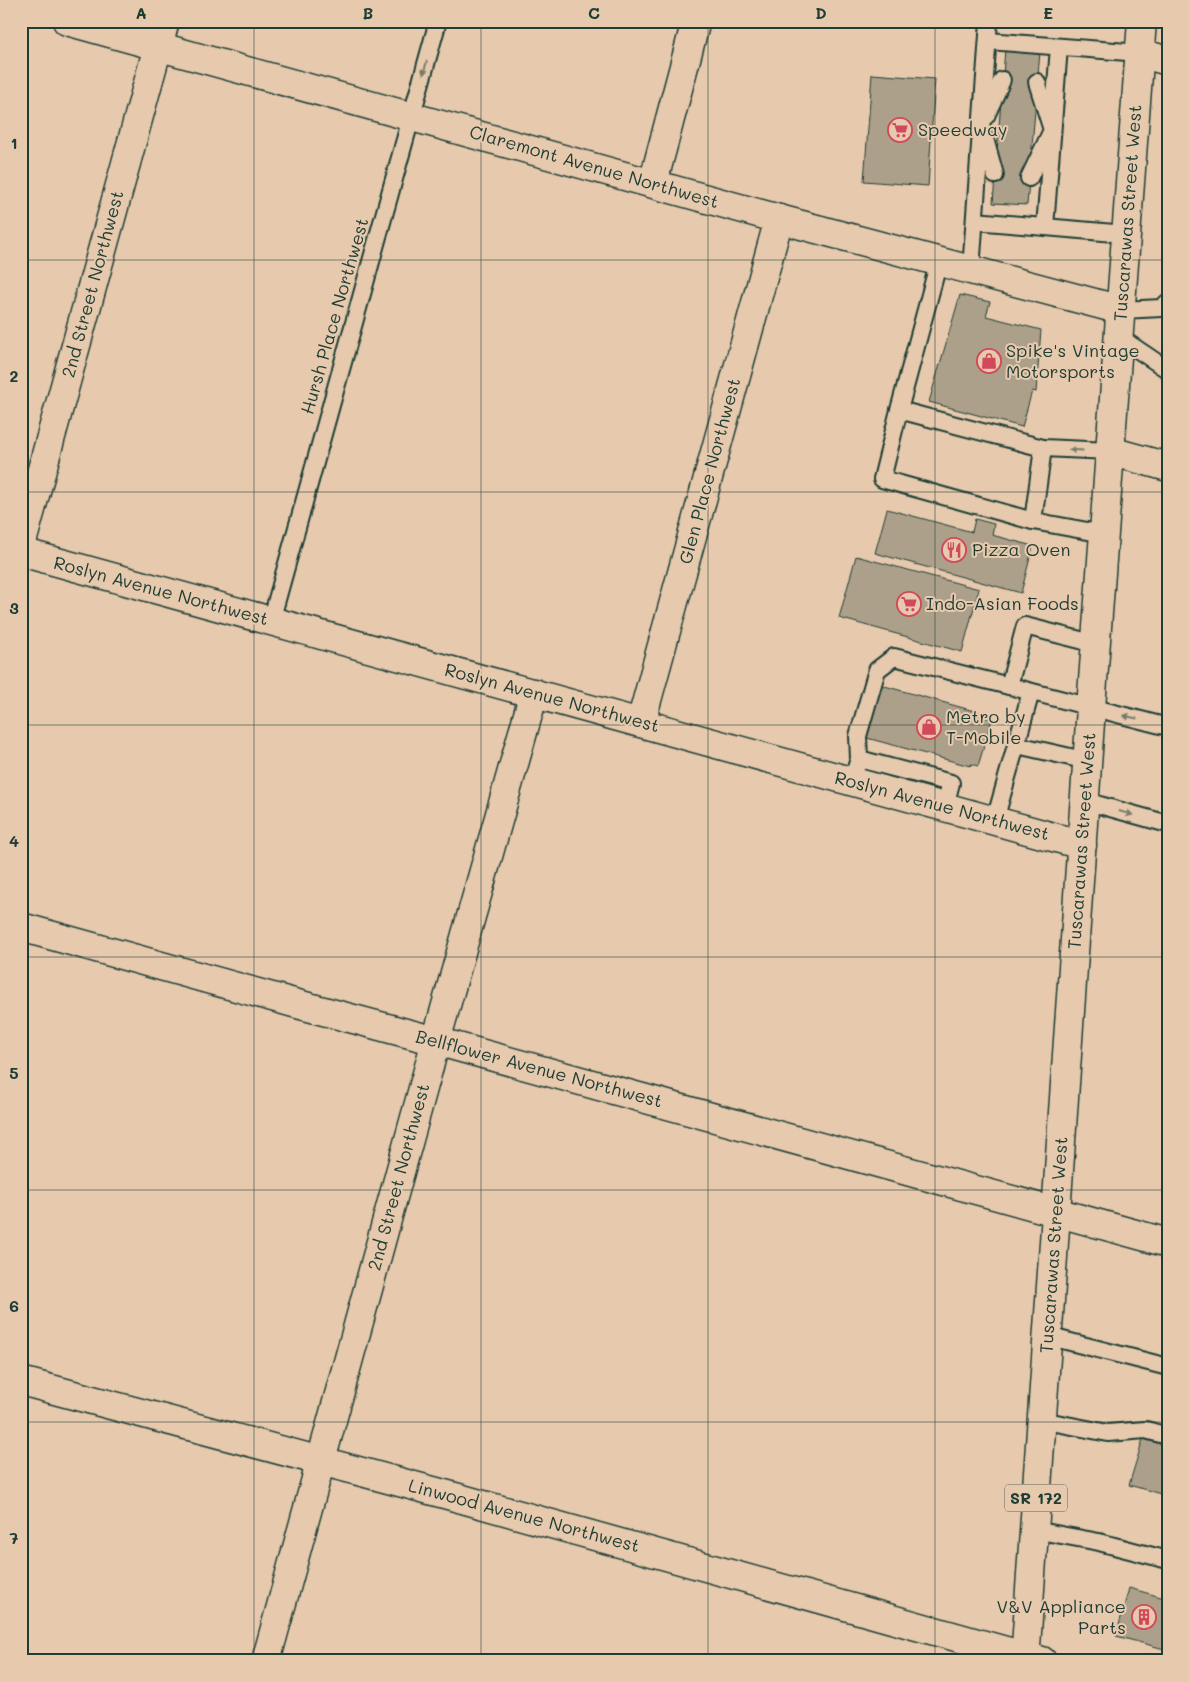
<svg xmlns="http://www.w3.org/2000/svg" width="1189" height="1682" viewBox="0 0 1189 1682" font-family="Mali,sans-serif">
<rect width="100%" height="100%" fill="#e7caae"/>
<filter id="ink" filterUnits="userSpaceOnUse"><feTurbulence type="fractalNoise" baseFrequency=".02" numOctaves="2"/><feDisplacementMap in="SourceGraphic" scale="10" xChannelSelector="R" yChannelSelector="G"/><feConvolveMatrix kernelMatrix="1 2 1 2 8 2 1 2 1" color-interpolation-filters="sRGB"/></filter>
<g filter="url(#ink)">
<!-- building -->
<g fill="#ada08a" stroke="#1f3d34">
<polygon points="1005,49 1040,52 1027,205 993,203"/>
<polygon points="872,74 935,79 928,186 864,181"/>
<polygon points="960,295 990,302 986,316 1041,330 1036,392 1032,391 1022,427 929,402"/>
<polygon points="887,509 972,532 975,519 994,524 992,535 1033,546 1021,593 875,553"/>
<polygon points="856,556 979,589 962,652 839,618"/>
<polygon points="881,685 985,714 984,717 992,719 978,766 971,764 970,766 867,738"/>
<polygon points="1143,1439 1168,1446 1168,1496 1129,1485"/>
<polygon points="1129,1588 1168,1599 1168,1650 1116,1636"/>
</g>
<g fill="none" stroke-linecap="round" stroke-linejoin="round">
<defs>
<g id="service">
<polyline points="988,41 1140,53"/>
<polyline points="986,116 1002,80"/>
<polyline points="985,139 995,175"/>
<polyline points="1029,178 1052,130 1037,82"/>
<polyline points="975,221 1126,234"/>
<polyline points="1045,227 1059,47"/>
<polyline points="939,261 899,410 882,479 1033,521 1104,534"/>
<polyline points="971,270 989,21"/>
<polyline points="1121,310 1162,308 1168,302"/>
<polyline points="1119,337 1168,370"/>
<polyline points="899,410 1043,448 1110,451"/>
<polyline points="1033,521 1043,448"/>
<polyline points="271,621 438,21"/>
<polyline points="1096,644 1025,626 1009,686 1168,727"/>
<polyline points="1017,745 1088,761"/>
<polyline points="859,759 858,736 877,670 894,657 1009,686"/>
<polyline points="856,768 859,759 951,783 945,806"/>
<polyline points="1085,801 1168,824"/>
<polyline points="995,820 1031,692"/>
<polyline points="1047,1336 1168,1367"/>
<polyline points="1041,1420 1108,1433 1146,1430 1168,1436"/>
<polyline points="1034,1530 1099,1542 1168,1560"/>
</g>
<g id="minor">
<polyline points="67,21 779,219 1121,310"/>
<polyline points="653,183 696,21"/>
<polyline points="1110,451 1168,467"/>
<polyline points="21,546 165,21"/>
<polyline points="21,552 1082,845"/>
<polyline points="641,722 779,219"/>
<polyline points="21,927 301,1005 436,1041 1168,1243"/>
<polyline points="21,1381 448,1495 1042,1661"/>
<polyline points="266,1661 436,1041 534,693"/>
</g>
<polyline id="tertiary" points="1140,53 1168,61"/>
<polyline id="primary" points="1025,1661 1091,708 1142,21"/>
</defs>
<!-- service casing -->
<use href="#service" stroke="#1f3d34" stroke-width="20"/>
<!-- minor casing -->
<use href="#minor" stroke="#1f3d34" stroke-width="31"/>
<!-- tertiary casing -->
<use href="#tertiary" stroke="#1f3d34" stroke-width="31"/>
<!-- primary casing -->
<use href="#primary" stroke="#1f3d34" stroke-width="31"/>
<!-- service -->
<use href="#service" stroke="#e7caae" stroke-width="16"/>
<!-- minor -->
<use href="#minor" stroke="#e7caae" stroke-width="28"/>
<!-- tertiary -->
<use href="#tertiary" stroke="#e7caae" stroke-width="28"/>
<!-- primary -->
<use href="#primary" stroke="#e7caae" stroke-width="28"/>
</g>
<!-- one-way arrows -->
<defs><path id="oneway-solid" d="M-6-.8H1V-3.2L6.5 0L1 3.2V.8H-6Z" transform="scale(1.25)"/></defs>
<g fill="#797c6b">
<use href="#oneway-solid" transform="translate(425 68) rotate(105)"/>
<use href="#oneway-solid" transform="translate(1076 450) rotate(-177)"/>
<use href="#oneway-solid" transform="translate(1130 717) rotate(-168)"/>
<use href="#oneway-solid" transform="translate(1126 813) rotate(16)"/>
</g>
</g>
<!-- grid -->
<path fill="none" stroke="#1f3d34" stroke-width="1" stroke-opacity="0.55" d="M 254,21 L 254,1661M 481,21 L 481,1661M 708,21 L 708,1661M 935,21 L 935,1661M 21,260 L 1168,260M 21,492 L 1168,492M 21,725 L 1168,725M 21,957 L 1168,957M 21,1190 L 1168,1190M 21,1422 L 1168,1422"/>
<!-- icons -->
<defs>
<symbol id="supermarket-ring" viewBox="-11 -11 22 22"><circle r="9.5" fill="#e7caae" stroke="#d1495b" stroke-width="1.5"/><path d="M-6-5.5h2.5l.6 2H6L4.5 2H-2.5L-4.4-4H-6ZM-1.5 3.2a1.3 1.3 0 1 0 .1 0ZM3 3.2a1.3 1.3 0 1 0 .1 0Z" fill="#d1495b"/></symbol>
<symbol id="shop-ring" viewBox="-11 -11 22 22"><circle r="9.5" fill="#e7caae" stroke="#d1495b" stroke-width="1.5"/><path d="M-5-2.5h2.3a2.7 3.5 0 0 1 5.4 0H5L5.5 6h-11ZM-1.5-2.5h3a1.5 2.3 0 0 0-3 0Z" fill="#d1495b"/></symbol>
<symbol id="restaurant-ring" viewBox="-11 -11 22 22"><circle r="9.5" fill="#e7caae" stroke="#d1495b" stroke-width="1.5"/><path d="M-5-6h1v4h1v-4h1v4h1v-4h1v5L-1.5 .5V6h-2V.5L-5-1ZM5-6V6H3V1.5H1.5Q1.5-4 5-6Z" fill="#d1495b"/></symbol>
<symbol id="building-ring" viewBox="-11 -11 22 22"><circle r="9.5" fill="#e7caae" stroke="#d1495b" stroke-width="1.5"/><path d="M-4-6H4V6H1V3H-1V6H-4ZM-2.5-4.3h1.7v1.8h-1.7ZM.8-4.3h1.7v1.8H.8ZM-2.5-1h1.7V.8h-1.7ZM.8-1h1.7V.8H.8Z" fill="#d1495b"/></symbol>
</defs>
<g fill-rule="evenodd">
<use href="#supermarket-ring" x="886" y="116" width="28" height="28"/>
<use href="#shop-ring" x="975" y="347" width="28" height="28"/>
<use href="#restaurant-ring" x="940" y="536" width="28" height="28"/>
<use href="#supermarket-ring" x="895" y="590" width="28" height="28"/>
<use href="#shop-ring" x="915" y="713" width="28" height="28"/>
<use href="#building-ring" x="1130" y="1603" width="28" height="28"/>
</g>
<g text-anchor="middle" stroke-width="4" stroke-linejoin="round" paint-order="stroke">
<!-- shield labels -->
<rect fill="#e7caae" stroke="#5b6759" stroke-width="1" x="1005" y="1484.5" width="62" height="27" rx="4"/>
<g font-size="16" font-weight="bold" fill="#1f3d34">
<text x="1036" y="1504">SR 172</text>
</g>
<!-- poi labels -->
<g font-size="18" fill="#1f3d34" stroke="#e7caae" text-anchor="start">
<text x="918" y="136">Speedway</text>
<text x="1006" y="357">Spike's Vintage<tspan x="1006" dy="21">Motorsports</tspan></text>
<text x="972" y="556">Pizza Oven</text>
<text x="926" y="610">Indo-Asian Foods</text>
<text x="946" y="723">Metro by<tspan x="946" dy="21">T-Mobile</tspan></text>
<text x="1126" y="1613" text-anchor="end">V&amp;V Appliance<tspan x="1126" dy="21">Parts</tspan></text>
</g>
<!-- street labels -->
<g font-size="18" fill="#1f3d34" stroke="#e7caae">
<text transform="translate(594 167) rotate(16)" y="6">Claremont Avenue Northwest</text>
<text transform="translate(1128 213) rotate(-86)" y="6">Tuscarawas Street West</text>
<text transform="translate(93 284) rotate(-75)" y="6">2nd Street Northwest</text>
<text transform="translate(335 316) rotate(-74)" y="6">Hursh Place Northwest</text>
<text transform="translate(710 471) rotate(-75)" y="6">Glen Place Northwest</text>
<text transform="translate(161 591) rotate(15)" y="6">Roslyn Avenue Northwest</text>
<text transform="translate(552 698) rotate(15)" y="6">Roslyn Avenue Northwest</text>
<text transform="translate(942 806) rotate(15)" y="6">Roslyn Avenue Northwest</text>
<text transform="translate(1082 841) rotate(-86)" y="6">Tuscarawas Street West</text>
<text transform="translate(539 1069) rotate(15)" y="6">Bellflower Avenue Northwest</text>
<text transform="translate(399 1177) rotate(-75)" y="6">2nd Street Northwest</text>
<text transform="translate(1054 1245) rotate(-86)" y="6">Tuscarawas Street West</text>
<text transform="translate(524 1516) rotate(15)" y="6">Linwood Avenue Northwest</text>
</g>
</g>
<!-- margin -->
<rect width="1189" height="1682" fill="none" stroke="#e7caae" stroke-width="55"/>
<rect x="28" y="28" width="1134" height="1626" fill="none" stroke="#1f3d34" stroke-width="2"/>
<g font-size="16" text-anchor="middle" font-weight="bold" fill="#1f3d34">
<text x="141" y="19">A</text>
<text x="368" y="19">B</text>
<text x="594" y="19">C</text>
<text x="821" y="19">D</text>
<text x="1048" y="19">E</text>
<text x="14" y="149">1</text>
<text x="14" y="382">2</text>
<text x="14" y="614">3</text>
<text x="14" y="847">4</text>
<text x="14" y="1079">5</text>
<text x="14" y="1312">6</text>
<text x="14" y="1544">7</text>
</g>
</svg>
